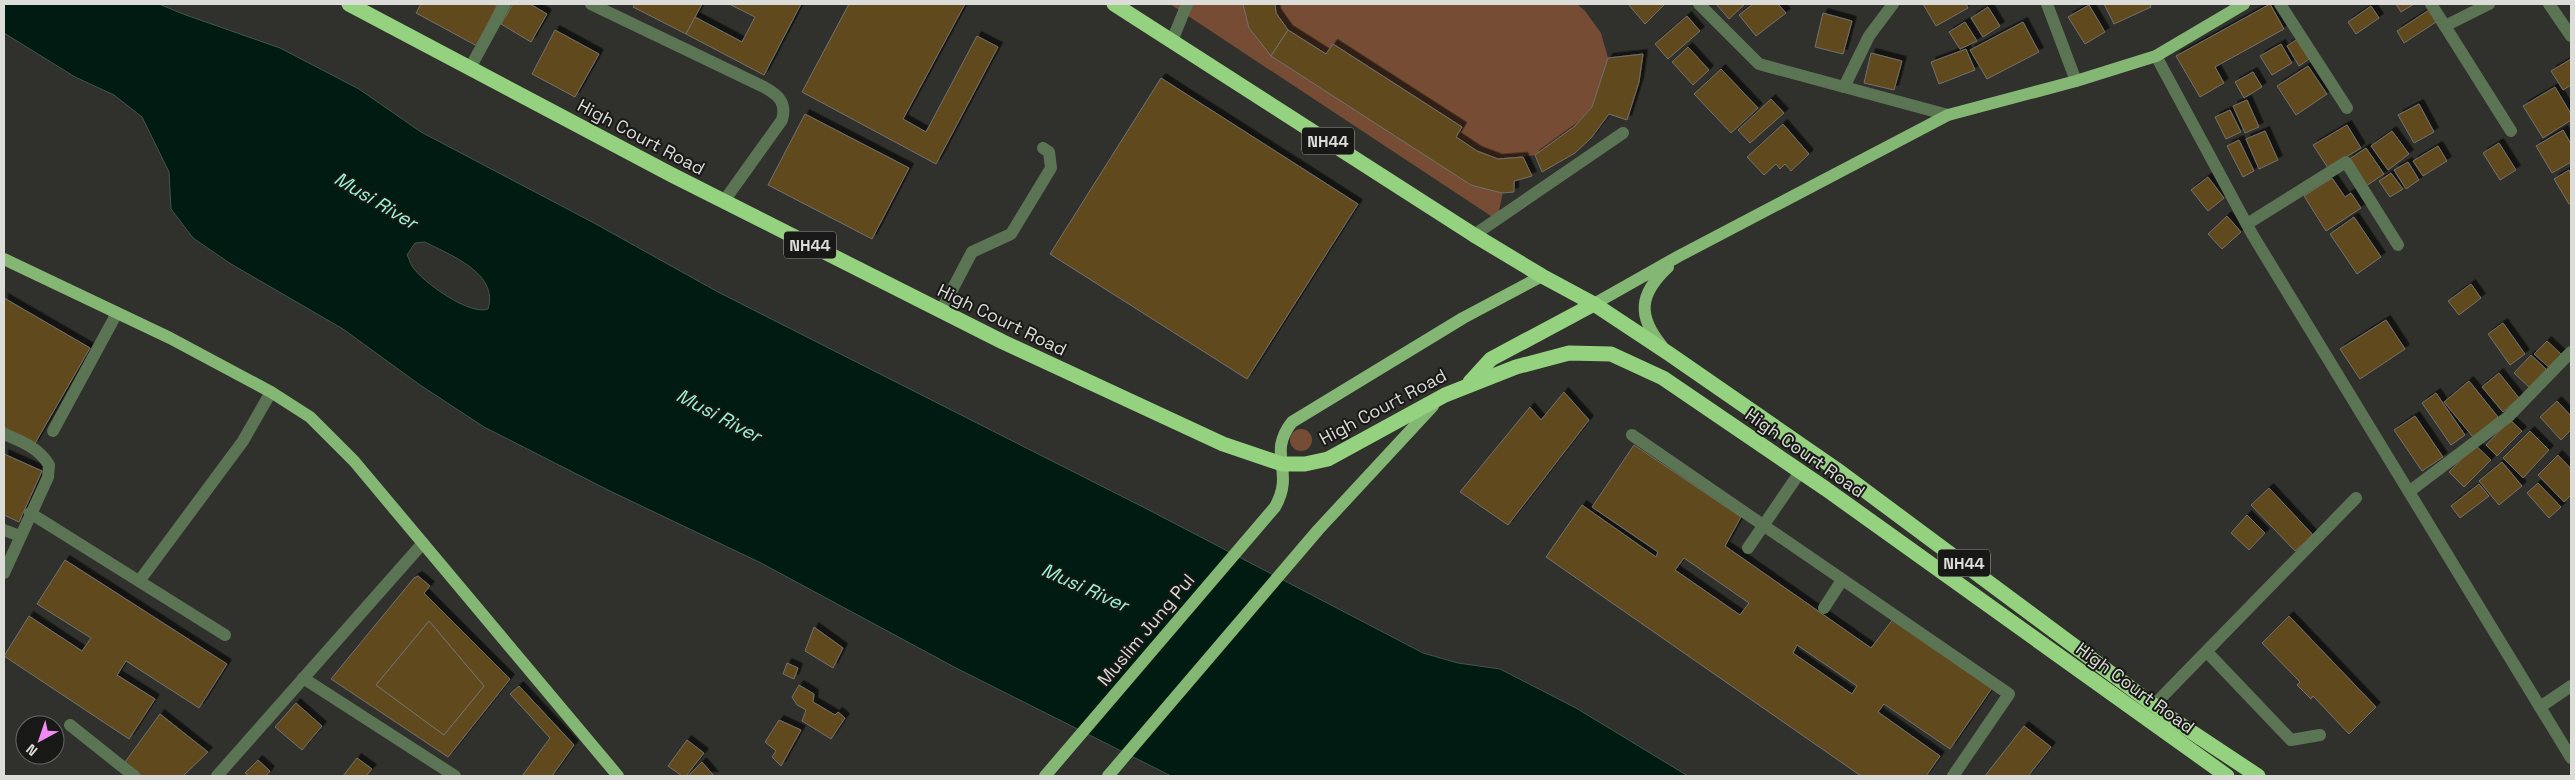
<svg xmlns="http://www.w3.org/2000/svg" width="2575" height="780" viewBox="0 0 2575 780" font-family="'Space Grotesk',sans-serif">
<defs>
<filter id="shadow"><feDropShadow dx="4.5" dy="-4.5" stdDeviation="0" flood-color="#0009"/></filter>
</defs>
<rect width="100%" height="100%" fill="#30302c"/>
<!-- green -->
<g fill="#764d34">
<polygon points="1170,4 1577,4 1585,11 1601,33 1608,58 1592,107 1576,126 1535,155 1510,159 1497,220"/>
<circle cx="1301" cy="440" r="11"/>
</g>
<!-- water -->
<path fill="#001c12" stroke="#42564e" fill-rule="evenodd" d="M 4,4 L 159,4 L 183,14 L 280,48 L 359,89 L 421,132 L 594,223 L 718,292 L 1147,509 L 1423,653 L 1458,663 L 1500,669 L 1576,708 L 1688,776 L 1171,776 L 956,668 L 761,563 L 610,491 L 484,427 L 420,385 L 343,329 L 231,264 L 193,238 L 171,209 L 169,172 L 142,117 L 114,95 L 75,77 L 4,33 ZM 425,242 C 450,255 499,273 488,309 C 470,316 422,282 412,266 C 410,263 409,258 407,255 L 415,243 Z"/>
<!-- building -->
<g fill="#61491d" stroke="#73716d" fill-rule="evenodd" filter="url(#shadow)">
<polygon points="421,4 494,4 497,6 477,46 416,13"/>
<polygon points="513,4 530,4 547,14 531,42 501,24"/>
<polygon points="635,4 702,4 686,34 633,7"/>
<polygon points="729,4 801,4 764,75 686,34 695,17 742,42 755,17"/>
<polygon points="849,4 965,4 903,119 926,132 977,36 998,47 936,164 802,92"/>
<polygon points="1243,4 1275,4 1276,13 1288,30 1271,56 1249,28"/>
<polygon points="1628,4 1665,4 1645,24"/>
<polygon points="1716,4 1745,4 1729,19"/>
<polygon points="1753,4 1778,4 1786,13 1756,36 1739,15"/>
<polygon points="1923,4 1966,4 1968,8 1936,26"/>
<polygon points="2104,4 2150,4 2151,7 2114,24"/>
<polygon points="2270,4 2284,29 2215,67 2224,83 2200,97 2176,56"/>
<polygon points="2396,4 2414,4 2401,12"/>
<polygon points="2089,5 2105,32 2085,44 2068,17"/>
<polygon points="2371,6 2379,18 2356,34 2348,22"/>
<polygon points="1988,7 2000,26 1983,37 1971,18"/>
<polygon points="2432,8 2439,20 2404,43 2397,31"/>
<polygon points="1823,13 1852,21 1843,54 1815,47"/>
<polygon points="1687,16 1700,31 1668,59 1655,44"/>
<polygon points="1965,22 1977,41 1960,49 1949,32"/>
<polygon points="2023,22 2039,52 1987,79 1970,50"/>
<polygon points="555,30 599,54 575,97 532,74"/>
<polygon points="1288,30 1326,54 1333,44 1462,127 1456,137 1477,151 1498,159 1523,157 1532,176 1514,181 1514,192 1502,193 1471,185 1271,56"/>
<polygon points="2299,38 2312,57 2299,66 2287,46"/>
<polygon points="2281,44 2292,63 2272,75 2260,56"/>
<polygon points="1688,47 1709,70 1693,85 1672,62"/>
<polygon points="1966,49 1975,70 1939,84 1931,62"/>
<polygon points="1871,53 1902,61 1894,90 1864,83"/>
<polygon points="1643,54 1639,82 1627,120 1609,114 1591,138 1575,153 1542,172 1535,155 1575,126 1592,107 1608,58"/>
<polygon points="2571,59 2571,85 2563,90 2551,71"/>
<polygon points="2308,66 2327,94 2296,115 2277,86"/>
<polygon points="1721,69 1758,108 1731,133 1694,94"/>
<polygon points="2253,72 2262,87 2244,98 2235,82"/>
<polygon points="1161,78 1358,204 1247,379 1050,254"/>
<polygon points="2555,87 2571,114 2571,120 2543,138 2523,106"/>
<polygon points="1771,99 1784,113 1750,143 1738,130"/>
<polygon points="2247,100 2259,127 2245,133 2233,106"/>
<polygon points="2419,104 2434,132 2414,143 2398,115"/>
<polygon points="2230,110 2241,132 2226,139 2215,117"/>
<polygon points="805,114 909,168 872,239 768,185"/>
<polygon points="1783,124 1809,154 1791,171 1785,164 1780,169 1776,164 1764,175 1747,157"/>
<polygon points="2347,125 2361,148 2328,168 2313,145"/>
<polygon points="2563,130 2571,144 2571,162 2552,173 2536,146"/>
<polygon points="2265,131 2278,160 2259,169 2246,139"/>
<polygon points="2392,131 2409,154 2388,170 2371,146"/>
<polygon points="2239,140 2254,171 2243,177 2227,146"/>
<polygon points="2499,143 2516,170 2500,180 2483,153"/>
<polygon points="2438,146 2447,161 2423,176 2413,161"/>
<polygon points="2366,148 2384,174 2366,186 2348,160"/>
<polygon points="2408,162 2419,180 2406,189 2394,170"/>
<polygon points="2569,170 2571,174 2571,203 2569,204 2554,179"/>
<polygon points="2391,173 2403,189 2390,197 2379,181"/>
<polygon points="2208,177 2224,198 2208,211 2191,190"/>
<polygon points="2332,178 2345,197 2351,193 2361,208 2326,231 2304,196"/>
<polygon points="2227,216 2241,232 2222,249 2208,234"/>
<polygon points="2354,217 2381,257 2357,274 2330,234"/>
<polygon points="2471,284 2481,298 2459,315 2448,301"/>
<polygon points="4,298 90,348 34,445 4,427"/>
<polygon points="2386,320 2405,349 2360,379 2340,349"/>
<polygon points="2503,323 2525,354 2510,365 2488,334"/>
<polygon points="2547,341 2563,356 2551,369 2534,354"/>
<polygon points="2531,355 2547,370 2530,388 2514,373"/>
<polygon points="2499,373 2519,398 2503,412 2482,387"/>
<polygon points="2469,381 2498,417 2473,437 2444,402"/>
<polygon points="1564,392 1589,420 1508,525 1460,492 1530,407 1541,420"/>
<polygon points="2436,393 2465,435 2451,445 2422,403"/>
<polygon points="2557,401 2571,416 2571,430 2561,440 2540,417"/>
<polygon points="2415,416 2443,457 2422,471 2394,430"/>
<polygon points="2510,420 2522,431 2497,456 2486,445"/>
<polygon points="2530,431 2549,450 2523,478 2503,458"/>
<path d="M 1634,445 L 1741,517 L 1725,546 L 1871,648 L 1894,618 L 1992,688 L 1950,749 L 1884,704 L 1878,712 L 1940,756 L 1926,776 L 1861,776 L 1546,557 L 1582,505 L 1656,557 L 1658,552 L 1592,507 ZM 1684,558 L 1749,603 L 1740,615 L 1675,570 ZM 1797,645 L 1857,686 L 1852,694 L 1793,653 Z"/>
<polygon points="2475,445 2491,460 2464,487 2449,472"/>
<polygon points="4,454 42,471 19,522 4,515"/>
<polygon points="2558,455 2571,469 2571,495 2564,502 2538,475"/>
<polygon points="2502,462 2522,486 2499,505 2479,481"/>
<polygon points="2538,483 2561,507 2549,518 2527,493"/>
<polygon points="2479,484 2489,496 2460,518 2451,506"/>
<polygon points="2269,488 2313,535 2295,551 2251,505"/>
<polygon points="2247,515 2265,533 2249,550 2231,533"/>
<polygon points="65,560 227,664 199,708 126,661 117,675 155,699 129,739 4,656 29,616 82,651 91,638 37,604"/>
<path d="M 418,576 L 430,586 L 424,593 L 510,679 L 448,757 L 331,679 L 414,578 ZM 429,621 L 484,686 L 444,735 L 376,685 Z"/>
<polygon points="2289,616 2376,707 2349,734 2313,696 2311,699 2297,685 2300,682 2262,643"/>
<polygon points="429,621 484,686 444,735 376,685"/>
<polygon points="814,627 843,648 833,668 805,651"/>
<polygon points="787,663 798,668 794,679 783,674"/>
<polygon points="799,685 814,694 813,702 835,715 838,712 845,718 831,739 802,721 806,710 797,705 792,697"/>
<polygon points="519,686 574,745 552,776 522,776 550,738 510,694"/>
<polygon points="296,703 322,726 302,750 275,727"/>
<polygon points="160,714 208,752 183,776 142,776 125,762"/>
<polygon points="779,720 801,730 781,766 772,757 776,751 765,742"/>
<polygon points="2024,726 2051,747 2028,776 1985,776"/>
<polygon points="687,740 704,753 686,776 682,776 668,766"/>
<polygon points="357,758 372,769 366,776 343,776"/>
<polygon points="258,760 270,771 266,776 249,776 245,773"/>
<polygon points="702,762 714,776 688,776"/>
</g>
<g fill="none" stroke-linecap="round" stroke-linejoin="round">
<!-- minor -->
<g stroke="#5b7453" stroke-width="12">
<path d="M 591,4 L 764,87 C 778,95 787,102 782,120 L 724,201"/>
<polyline points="1699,4 1759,64 1948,115"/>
<polyline points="2047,4 2076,81"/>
<polyline points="2280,4 2347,108"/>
<polyline points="2431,4 2511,131"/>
<polyline points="2549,4 2571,36"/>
<polyline points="2445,26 2489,4"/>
<polyline points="1172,41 1187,4"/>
<polyline points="2156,56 2252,234 2571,758"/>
<polyline points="470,68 505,4"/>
<polyline points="1844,87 1869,36 1893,4"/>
<polyline points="2247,224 2346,162 2398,245"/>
<polyline points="1474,235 1623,133"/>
<polyline points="941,311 972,252 1011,234 1051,168 1049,152 1043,148"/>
<polyline points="53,431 117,313"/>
<path d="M 4,434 C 21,441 39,448 49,465 L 48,477 L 4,573"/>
<polyline points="1632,435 2009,694 1953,776"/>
<polyline points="2410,491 2508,417 2571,352"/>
<polyline points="30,513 225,635"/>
<polyline points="4,530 20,536"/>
<polyline points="1748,548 1800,472"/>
<polyline points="140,580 243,441 271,392"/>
<polyline points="1824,608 1842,580"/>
<polyline points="2207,652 2291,740 2320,735"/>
<polyline points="303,678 455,776"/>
<polyline points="2154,705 2356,498"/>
<polyline points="2540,707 2571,686"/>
<polyline points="70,725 134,776"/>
<polyline points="217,776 423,543"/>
</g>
<!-- major -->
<g stroke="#84b773" stroke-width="12">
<polyline points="4,259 170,338 271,392 310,417 354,461 618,776"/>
<polyline points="1594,304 1679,256 1948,115 2076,81 2156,56 2244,4"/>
<path d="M 1662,346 C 1637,316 1639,294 1668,267"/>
<path d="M 1045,776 L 1275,507 C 1296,470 1266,455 1292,422 L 1463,318 L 1542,276"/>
<polyline points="1108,776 1318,530 1433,406"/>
</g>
<!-- highway -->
<g stroke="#94d27f" stroke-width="15">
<polyline points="349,4 672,175 1003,342 1223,444 1282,464 1305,464 1328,459 1445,395 1516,367 1569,353 1611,354 1663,378 1826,489 2227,776"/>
<polyline points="1114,4 1474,235 1542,276 1594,304 1668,353 1840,472 2175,721 2258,776"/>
<polyline points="1470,382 1491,359 1594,304"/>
</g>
</g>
<g text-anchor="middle" stroke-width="4" stroke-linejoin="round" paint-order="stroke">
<!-- shield labels -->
<g fill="#181816" stroke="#a1a19e" stroke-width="1">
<rect x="1302" y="127.5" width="52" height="27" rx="4"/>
<rect x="784" y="231.5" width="52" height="27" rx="4"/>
<rect x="1938" y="549.5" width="52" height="27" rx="4"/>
</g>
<g font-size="16" font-weight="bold" fill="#dcdcd9">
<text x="1328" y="147">NH44</text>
<text x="810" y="251">NH44</text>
<text x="1964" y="569">NH44</text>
</g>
<!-- street labels -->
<g font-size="18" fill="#dcdcd9" stroke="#181816">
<text transform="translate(641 137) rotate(28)" y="6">High Court Road</text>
<text transform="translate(1002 320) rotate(26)" y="6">High Court Road</text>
<text transform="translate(1383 407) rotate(-28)" y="6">High Court Road</text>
<text transform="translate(1805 453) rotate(35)" y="6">High Court Road</text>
<text transform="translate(1146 630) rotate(-50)" y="6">Muslim Jung Pul</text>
<text transform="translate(2135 688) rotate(36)" y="6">High Court Road</text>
</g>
<!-- water labels -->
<g font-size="19" font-style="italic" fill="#9cf4d1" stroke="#181816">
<text transform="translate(376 200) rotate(31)" y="7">Musi River</text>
<text transform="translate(719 415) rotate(28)" y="7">Musi River</text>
<text transform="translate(1085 587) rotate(24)" y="7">Musi River</text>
</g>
</g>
<!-- border -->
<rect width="2575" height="780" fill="none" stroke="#dcdcd9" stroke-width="10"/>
<!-- north arrow -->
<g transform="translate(40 740) rotate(220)"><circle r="24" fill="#181816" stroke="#666664"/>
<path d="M0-4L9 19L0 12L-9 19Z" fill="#f28af3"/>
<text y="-8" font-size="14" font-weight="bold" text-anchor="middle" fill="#dcdcd9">N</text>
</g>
</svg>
